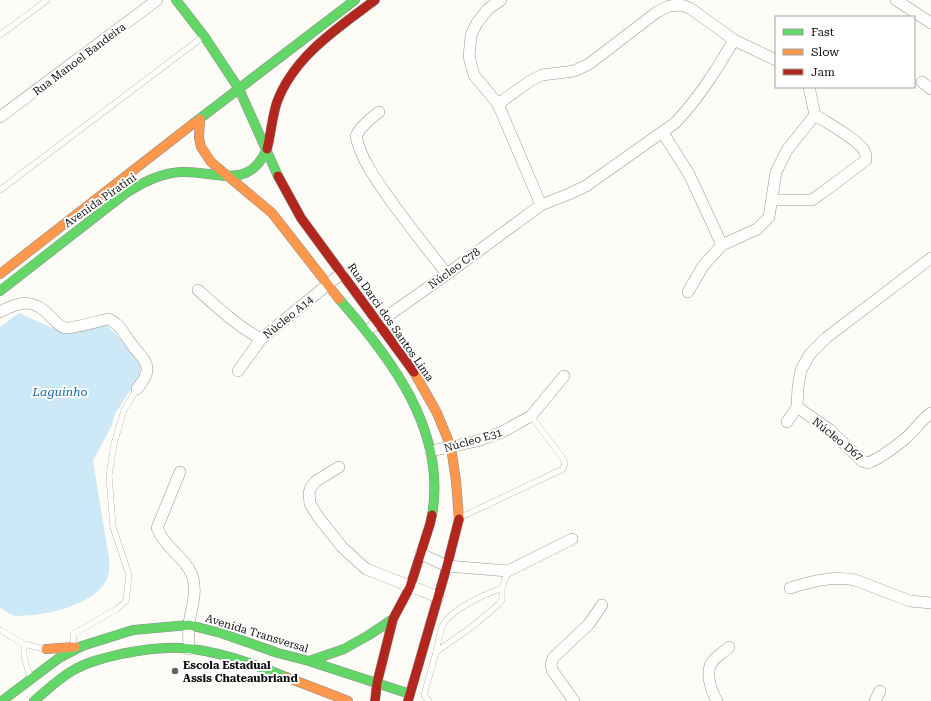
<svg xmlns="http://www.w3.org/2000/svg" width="931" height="701" viewBox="0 0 931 701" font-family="'Roboto Serif',serif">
<rect width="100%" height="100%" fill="#fdfcf7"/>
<!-- water -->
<path fill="#cde8f7" d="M 19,313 L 61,332 L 104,322 L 142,362 L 139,377 L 115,414 L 112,425 L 93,461 L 109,558 C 109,564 110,571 108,576 C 100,602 55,613 32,615 C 26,615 18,617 13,615 C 9,614 4,610 0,607 L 0,327 Z"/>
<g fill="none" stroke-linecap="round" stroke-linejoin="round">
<defs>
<g id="lane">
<polyline points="0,35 47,0"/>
<polyline points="0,190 204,36"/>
<polyline points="459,518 563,469 565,463 562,457 531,416"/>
<polyline points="0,630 24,644 45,649"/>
<polyline points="24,644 24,656 30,677"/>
<polyline points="74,647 73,634 117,609 126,601 129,575 113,527 109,476 114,444 124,410 137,389"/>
<path d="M 436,652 C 438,644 439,633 443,625 C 451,609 486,594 502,588"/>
<polyline points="429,701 424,695 436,652 473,626 499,604 502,600 502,588 508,571"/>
</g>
<g id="street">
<polyline points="501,0 488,9 477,23 471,35 469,57 474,75 498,104 541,205"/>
<polyline points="896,0 931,23"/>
<polyline points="922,82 931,89"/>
<polyline points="498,104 530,81 542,75 574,71 589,64 657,12 669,6 681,5 690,8 734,40 776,60"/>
<path d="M 379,112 C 370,119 361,126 356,136 C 361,160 377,181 391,201 C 409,226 428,250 447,274"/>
<polyline points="0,117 157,0"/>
<polyline points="663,133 689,174 722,245"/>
<path d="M 772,200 L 812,200 L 822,193 L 866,160 C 866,156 866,153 864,150 C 854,137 829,124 815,115"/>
<path d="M 198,290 C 218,308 237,326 261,339"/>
<polyline points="688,292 703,266 722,245 757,229 769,217 776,172 787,150 815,115 809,87"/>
<path d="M 0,312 C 22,300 35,299 52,318 C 56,322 60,327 65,328 C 71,329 99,321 108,319 C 120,323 125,336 133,346 C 138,354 148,360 147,370 C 147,376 141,384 137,389"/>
<path d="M 372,327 L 447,274 L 541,205 L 569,194 L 586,186 L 675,123 C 699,98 717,69 734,40"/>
<polyline points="238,371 261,339 342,273"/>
<polyline points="797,407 798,387 801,370 810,354 826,338 931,258"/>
<path d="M 787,422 L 797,407 L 830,430 L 862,461 L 868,463 C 881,458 895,447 906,438 C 915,430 921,420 931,413"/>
<polyline points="431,451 477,441 502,432 531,416 564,376"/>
<polyline points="339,467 316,481 311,487 309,493 310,504 319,518 342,547 366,569 438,597"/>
<path d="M 180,472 L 157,528 C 164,547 185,557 192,575 C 198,592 191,608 189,624 C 188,632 189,641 189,649"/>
<polyline points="421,554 447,566 508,571 572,539"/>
<path d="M 790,588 C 812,581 833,576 855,580 L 910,601 L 931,603"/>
<polyline points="574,701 552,670 551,664 553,658 589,624 602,605"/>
<path d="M 717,701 C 711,691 705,672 712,662 C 717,656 724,652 729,647"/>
<polyline points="875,701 880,691"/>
</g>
<g id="fast">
<polyline points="176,0 204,36 239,89 278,176"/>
<polyline points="194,123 355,0"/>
<path d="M 0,291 L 122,196 C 139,184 160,173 181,172 C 215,170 248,192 267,149"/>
<path d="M 339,299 C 391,358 447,431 432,515"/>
<polyline points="309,661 344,649 369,635 393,619"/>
<polyline points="2,701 59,658 82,646 133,630 189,625 221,633 278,653 309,661 410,694"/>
<path d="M 34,701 C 46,691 58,679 72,671 C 87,662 104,658 121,654 C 141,650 161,647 181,648 C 217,650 253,664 286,677"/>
</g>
<g id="slow">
<polyline points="200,119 199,138 201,147 211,162 272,213 339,299"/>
<polyline points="0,274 194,123"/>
<polyline points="414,372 437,413 451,447 456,481 459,519"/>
<polyline points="46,649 75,647"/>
<polyline points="286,677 348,701"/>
</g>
<g id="jam">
<path d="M 267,149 C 271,134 272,117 277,102 C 294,56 338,28 375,0"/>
<polyline points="278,176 301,218 414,372"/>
<polyline points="375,701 377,683 393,619 410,587 430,524 432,515"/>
<polyline points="408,701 447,566 459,519"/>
</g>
</defs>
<!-- lane casing -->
<use href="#lane" stroke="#979795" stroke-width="6"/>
<!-- street casing -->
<use href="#street" stroke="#979795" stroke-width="12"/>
<!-- fast casing -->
<use href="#fast" stroke="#8e8d8b" stroke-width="10"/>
<!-- slow casing -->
<use href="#slow" stroke="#8e8d8b" stroke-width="10"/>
<!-- jam casing -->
<use href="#jam" stroke="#8e8d8b" stroke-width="10"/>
<!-- lane -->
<use href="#lane" stroke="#fffffe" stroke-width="5.5"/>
<!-- street -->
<use href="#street" stroke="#fffffe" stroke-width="11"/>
<!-- fast -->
<use href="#fast" stroke="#63d668" stroke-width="9"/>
<!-- slow -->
<use href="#slow" stroke="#ff974d" stroke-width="9"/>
<!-- jam -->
<use href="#jam" stroke="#b3261e" stroke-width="9"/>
</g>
<!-- markers -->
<circle fill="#646362" stroke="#fff" stroke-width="1.5" cx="175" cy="671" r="4"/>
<g text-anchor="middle" stroke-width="4" stroke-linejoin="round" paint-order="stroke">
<!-- street labels -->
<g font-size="11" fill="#111" stroke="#fff">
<text transform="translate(79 59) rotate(-37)" y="4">Rua Manoel Bandeira</text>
<text transform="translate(100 200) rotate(-35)" y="4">Avenida Piratini</text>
<text transform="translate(454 268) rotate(-36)" y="4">Núcleo C78</text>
<text transform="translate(288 317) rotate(-39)" y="4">Núcleo A14</text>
<text transform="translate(391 322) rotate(55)" y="4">Rua Darci dos Santos Lima</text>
<text transform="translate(838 439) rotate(39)" y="4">Núcleo D67</text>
<text transform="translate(473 440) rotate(-16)" y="4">Núcleo E31</text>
<text transform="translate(257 633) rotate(17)" y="4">Avenida Transversal</text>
</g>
<!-- poi labels -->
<g font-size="11" font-weight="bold" fill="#111" stroke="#fff" text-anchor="start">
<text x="183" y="669">Escola Estadual<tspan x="183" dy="13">Assis Chateaubriand</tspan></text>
</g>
<!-- water labels -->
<g font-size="12" font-style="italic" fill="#1768a6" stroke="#fff">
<text x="60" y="396">Laguinho</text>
</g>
</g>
<!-- legend -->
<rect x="775" y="16" width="140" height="72" fill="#ffffff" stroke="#a0a0a0"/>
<rect x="783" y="29" width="20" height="6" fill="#63d668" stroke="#a0a0a0"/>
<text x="811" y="36" font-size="12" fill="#111111">Fast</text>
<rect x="783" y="49" width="20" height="6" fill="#ff974d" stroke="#a0a0a0"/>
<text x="811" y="56" font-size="12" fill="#111111">Slow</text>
<rect x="783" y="69" width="20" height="6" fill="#b3261e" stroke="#a0a0a0"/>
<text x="811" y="76" font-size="12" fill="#111111">Jam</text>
</svg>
